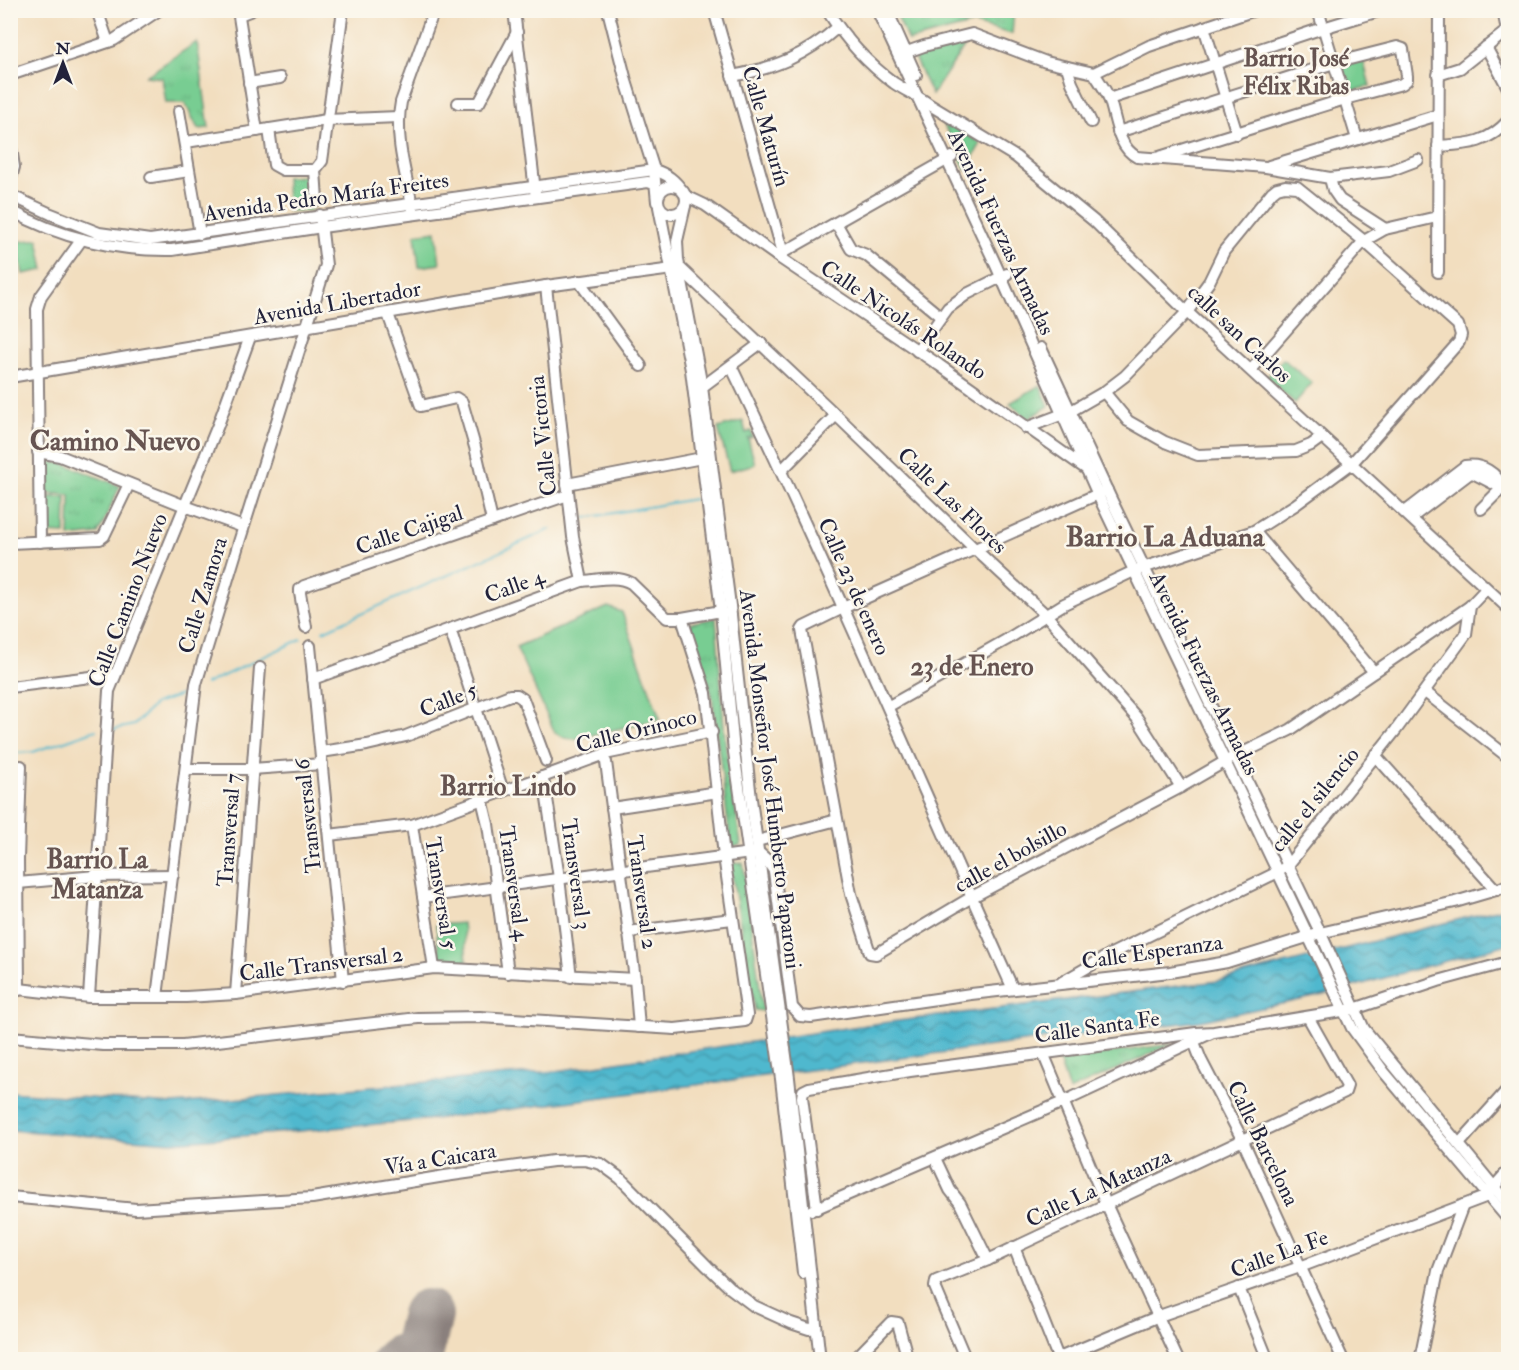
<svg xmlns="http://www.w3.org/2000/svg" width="1519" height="1370" viewBox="0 0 1519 1370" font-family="'IM FELL Double Pica',serif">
<defs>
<pattern id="grass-tufts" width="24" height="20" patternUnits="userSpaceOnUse" patternTransform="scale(1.5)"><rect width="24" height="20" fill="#78cd92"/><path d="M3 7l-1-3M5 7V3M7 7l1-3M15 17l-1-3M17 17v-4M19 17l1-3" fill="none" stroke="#68b07f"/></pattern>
<pattern id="water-waves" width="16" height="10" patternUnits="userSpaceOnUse" patternTransform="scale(1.5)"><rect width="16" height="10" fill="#50b8ce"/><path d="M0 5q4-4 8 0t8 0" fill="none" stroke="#4295a8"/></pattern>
</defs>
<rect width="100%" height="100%" fill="#fbf7ec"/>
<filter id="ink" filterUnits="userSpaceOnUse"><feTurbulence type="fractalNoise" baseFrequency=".0167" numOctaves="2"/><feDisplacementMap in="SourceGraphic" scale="12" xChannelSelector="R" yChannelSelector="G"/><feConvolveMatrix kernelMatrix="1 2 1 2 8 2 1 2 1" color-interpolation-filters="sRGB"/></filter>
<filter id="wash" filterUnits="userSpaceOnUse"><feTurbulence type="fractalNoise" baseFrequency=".008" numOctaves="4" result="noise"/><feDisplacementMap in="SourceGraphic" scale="24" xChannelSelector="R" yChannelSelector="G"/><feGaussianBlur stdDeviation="1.35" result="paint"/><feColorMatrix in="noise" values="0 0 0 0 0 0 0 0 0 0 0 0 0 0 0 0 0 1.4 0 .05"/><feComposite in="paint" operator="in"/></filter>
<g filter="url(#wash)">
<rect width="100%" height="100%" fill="#f2debf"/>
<!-- grass -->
<g fill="url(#grass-tufts)" stroke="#4d7866" stroke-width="1.5">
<polygon points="895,11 1014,11 1012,34 974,24 908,41"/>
<polygon points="968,41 932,95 914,58"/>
<polygon points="197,42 209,128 198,129 185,103 166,103 162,78 146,76"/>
<polygon points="942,121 981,143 966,170"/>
<polygon points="1040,385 1049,406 1028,419 1010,403"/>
<polygon points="44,462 62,463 120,486 98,534 69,537 70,495 44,493"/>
<polygon points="716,618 725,742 741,845 731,847 712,695 690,623"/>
<polygon points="743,862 763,1011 755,1010 730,864"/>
<polygon points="1172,1044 1069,1091 1059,1060"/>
</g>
<!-- pitch -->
<g fill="#78cd92" stroke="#4d7866" stroke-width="1.5">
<polygon points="1363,59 1370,86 1349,92 1341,66"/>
<polygon points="313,176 314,196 310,196 311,211 287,211 286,177"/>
<polygon points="436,231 440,264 419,267 415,234"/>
<polygon points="38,239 44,270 23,274 17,242"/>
<polygon points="1283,359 1312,383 1295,403 1266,378"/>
<polygon points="743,421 746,433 751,431 753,437 748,438 755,464 730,471 718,428"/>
<polygon points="45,497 66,497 65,534 44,533"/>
<polygon points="608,607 622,612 660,719 575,739 565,738 555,733 516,647"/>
<polygon points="463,923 467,961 440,964 436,925"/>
</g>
<!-- water -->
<polygon fill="url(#water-waves)" stroke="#396d84" stroke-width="1.5" points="1508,907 1508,944 1319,996 1200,1021 1062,1037 435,1119 173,1142 11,1130 10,1092 173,1104 556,1071 866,1025 1218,981"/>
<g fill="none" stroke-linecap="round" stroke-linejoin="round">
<!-- stream -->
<g stroke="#50b8ce" stroke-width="2">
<polyline points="585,518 694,499"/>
<polyline points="323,631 551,529"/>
<polyline points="206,684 301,639"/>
<polyline points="111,730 134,725 155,704 181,695"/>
<polyline points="10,753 33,752 96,730"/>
</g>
<!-- taxiway -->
<path stroke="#8a807d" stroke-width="21" d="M 381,1360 C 393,1338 418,1339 430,1360"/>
<!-- runway -->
<polyline stroke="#8a807d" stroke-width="52" points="416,1360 427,1315"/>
</g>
</g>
<g filter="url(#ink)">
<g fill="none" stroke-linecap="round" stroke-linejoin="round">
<defs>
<g id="minor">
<polyline points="97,10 108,42"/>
<polyline points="238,10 257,131"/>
<polyline points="514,10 535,191"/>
<polyline points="608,10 626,81 654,170 657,202"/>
<polyline points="714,10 783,253"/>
<path d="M 827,10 C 844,37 868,64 894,83 C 906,91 918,96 930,105 L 1016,157 L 1094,221 L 1187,312 L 1508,608"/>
<polyline points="877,10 994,261 1099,497 1352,1028 1384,1072 1508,1219"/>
<polyline points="887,10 916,75"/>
<polyline points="1318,10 1357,139"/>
<polyline points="1503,10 1507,31"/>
<polyline points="239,15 252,10"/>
<polyline points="1204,27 1237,134"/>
<polyline points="1486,47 1508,88"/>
<path d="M 901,54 L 924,46 L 972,34 L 1046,62 L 1094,73 C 1099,81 1105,89 1109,98 C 1116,117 1117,147 1137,157 L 1266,167 L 1330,178 L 1389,171 L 1418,160"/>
<polyline points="1067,67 1072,83 1091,122"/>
<polyline points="1094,73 1149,46 1255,10"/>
<polyline points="10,75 114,40 159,10"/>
<polyline points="1438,75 1460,68 1508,30"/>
<path d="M 732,76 C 775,68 805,56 838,27"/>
<polyline points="249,83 280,78"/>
<polyline points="1109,99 1323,28 1382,10"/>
<polyline points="458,103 479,103 517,32"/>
<polyline points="179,111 200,234"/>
<polyline points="269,129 274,165 283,170 315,170"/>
<polyline points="1118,132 1334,63 1397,47 1403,49 1407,76 1407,80 1402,84 1345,99 1153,159"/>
<polyline points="10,141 14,167 10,181"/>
<polyline points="186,142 327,120 398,117"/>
<path d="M 1438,146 C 1468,144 1487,144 1508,121"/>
<polyline points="1269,166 1438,115"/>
<polyline points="151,177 189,171"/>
<polyline points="1330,178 1333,190 1340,200 1385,229"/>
<circle cx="672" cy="200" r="14"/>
<path d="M 10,195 L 51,214 L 99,233 L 150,240 L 654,170 C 667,174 675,180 683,192"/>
<polyline points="686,196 705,205 777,256 939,365 1089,471"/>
<polyline points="317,200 315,170 322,161 343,10"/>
<polyline points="685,206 677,241 678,260 702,387 730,606 751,799 789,1078 820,1360"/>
<polyline points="659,207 691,370 721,611 734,752 781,1079 803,1273"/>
<path d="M 10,210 C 59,238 117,251 172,250 L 322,227 L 648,182 L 654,184"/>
<path d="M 413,210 C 406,174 394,138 401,102 L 434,10"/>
<polyline points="836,223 851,249 866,255 941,317"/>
<polyline points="777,256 952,157"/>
<polyline points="1438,272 1439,10"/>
<polyline points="579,281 641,366"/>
<polyline points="546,286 573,537 582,581"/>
<polyline points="388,314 421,406 456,398 462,402 475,447 492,521"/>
<polyline points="1041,348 1111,499 1322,936 1364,1029 1508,1204"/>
<polyline points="917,351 948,308 967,294 1007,274"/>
<path d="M 731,366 C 830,571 919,781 1013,989"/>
<polyline points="1251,370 1364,241 1385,229 1437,217"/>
<polyline points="10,377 546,286 680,268 836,415 976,550 1046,615 1137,718 1181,787"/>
<polyline points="702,387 761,343"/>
<polyline points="1104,392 1128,421 1165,442 1198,455 1296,451 1311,445 1322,437"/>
<polyline points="38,452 60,456 185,506 243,527"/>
<polyline points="782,470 836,415"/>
<polyline points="567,484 702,458"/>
<polyline points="1107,490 843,608 804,627 802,630 851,894 870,953 876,954 972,897 1181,787 1226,761 1290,730 1470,606 1486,589"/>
<polyline points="1481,509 1502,488"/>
<path d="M 1405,512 L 1465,466 C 1481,463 1498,473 1502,488"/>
<polyline points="1411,518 1469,474 1473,473 1502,488 1508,494"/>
<polyline points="1254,531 1374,672"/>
<polyline points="40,542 37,309 41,296 82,239"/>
<polyline points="10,543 100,539 104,536 129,484"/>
<polyline points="306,627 300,593 300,589 304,586 568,495"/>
<polyline points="450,629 503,791"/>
<polyline points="310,646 343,981"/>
<path d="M 313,679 L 582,581 C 598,580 616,575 631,583 L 667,618 L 682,618 L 721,611"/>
<polyline points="10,687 115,674"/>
<polyline points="1425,692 1508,757"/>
<polyline points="889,706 1006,640 1064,604 1134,571 1254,531 1295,505 1352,463 1459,342 1461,335 1458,325 1364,241 1297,187 1285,186 1277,188 1272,192 1224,251 1209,282 1187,312 1125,376 1104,392 1071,411 1026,428"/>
<polyline points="321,752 367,745 406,736 510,695 517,695 523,699 546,761"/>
<polyline points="606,762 635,979 639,1027"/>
<polyline points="186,769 252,769 322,764"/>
<polyline points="542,777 546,792 559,878 571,977"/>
<polyline points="482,799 488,824 508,973"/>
<polyline points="612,808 718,792"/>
<polyline points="412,825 434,968"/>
<polyline points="329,835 412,825 605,754 712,732"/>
<polyline points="757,841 837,820"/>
<polyline points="18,883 96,876 173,875"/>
<polyline points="1496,890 1508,885"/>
<polyline points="423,897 758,852 766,859 774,871 792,1007 800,1016 811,1017 971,994 1170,972 1227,962 1320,933 1455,902 1496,890 1375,755"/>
<polyline points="628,932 732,919"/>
<polyline points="1062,982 1109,955 1278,872 1288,865 1396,730 1466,634 1470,606"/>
<polyline points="10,988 89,997 186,997 236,994 434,968 635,979"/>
<polyline points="19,990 18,859 21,766"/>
<polyline points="236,994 260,668"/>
<polyline points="89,997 109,691 218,425 250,337"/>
<polyline points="157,997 196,684 240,539 326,265 320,215"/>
<polyline points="10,1037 103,1045 183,1045 418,1018 480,1017 675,1029 745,1021 747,1015 724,856 706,693 682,618"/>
<polyline points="1194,1042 1201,1060 1243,1141 1343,1360"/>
<polyline points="1043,1053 1106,1204 1178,1360"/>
<polyline points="1459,1144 1508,1089"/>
<polyline points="935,1158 950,1190 960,1203 988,1260"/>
<polyline points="10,1197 136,1209 312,1198 445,1176 553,1161 584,1160 601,1164 620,1178 708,1267 730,1288 754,1306 791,1323 809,1329 816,1328"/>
<polyline points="817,1209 802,1097 803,1091 809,1088 910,1071 1196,1033 1214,1032 1354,1009 1438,981 1508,962"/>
<polyline points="812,1210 1063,1102 1211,1033"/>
<polyline points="1014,1247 1059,1360"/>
<polyline points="1239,1288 1268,1360"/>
<polyline points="854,1360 891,1322 898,1323 908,1360"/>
<polyline points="966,1360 935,1287 936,1281 988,1260 1345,1092 1347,1086 1308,1017"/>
<polyline points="1054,1360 1159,1316 1300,1267 1485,1197 1508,1171"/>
<polyline points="1420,1360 1438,1271 1463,1205"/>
</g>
</defs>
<!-- minor casing -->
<use href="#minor" stroke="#8a807d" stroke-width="14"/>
<!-- minor -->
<use href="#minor" stroke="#fff" stroke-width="10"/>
</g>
</g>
<g text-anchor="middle" stroke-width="5" stroke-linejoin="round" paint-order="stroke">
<!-- street labels -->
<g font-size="22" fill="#22223b" stroke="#fbf7ec">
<text transform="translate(767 126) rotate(74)" y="8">Calle Maturín</text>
<text transform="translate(326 196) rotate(-8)" y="8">Avenida Pedro María Freites</text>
<text transform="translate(1002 232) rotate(65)" y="8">Avenida Fuerzas Armadas</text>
<text transform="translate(337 302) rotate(-10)" y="8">Avenida Libertador</text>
<text transform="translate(904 319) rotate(34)" y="8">Calle Nicolás Rolando</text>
<text transform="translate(1240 333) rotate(43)" y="8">calle san Carlos</text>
<text transform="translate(542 436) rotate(-96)" y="8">Calle Victoria</text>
<text transform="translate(953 500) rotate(44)" y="8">Calle Las Flores</text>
<text transform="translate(409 529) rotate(-19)" y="8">Calle Cajigal</text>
<text transform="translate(514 585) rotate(-20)" y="8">Calle 4</text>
<text transform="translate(855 586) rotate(66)" y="8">Calle 23 de enero</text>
<text transform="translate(202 595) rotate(-73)" y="8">Calle Zamora</text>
<text transform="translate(127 600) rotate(-69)" y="8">Calle Camino Nuevo</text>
<text transform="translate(1205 673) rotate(64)" y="8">Avenida Fuerzas Armadas</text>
<text transform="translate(448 699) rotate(-22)" y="8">Calle 5</text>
<text transform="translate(636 730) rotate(-14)" y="8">Calle Orinoco</text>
<text transform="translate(771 779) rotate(83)" y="8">Avenida Monseñor José Humberto Paparoni</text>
<text transform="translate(1314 799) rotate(-51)" y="8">calle el silencio</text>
<text transform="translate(307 816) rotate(-96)" y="8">Transversal 6</text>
<text transform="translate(228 830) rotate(-86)" y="8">Transversal 7</text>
<text transform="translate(1010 856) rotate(-29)" y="8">calle el bolsillo</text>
<text transform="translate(577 874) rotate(82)" y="8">Transversal 3</text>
<text transform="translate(515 883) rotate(82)" y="8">Transversal 4</text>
<text transform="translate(643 892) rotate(82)" y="8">Transversal 2</text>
<text transform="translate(442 893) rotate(81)" y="8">Transversal 5</text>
<text transform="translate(1152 951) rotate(-8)" y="8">Calle Esperanza</text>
<text transform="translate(321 963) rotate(-7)" y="8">Calle Transversal 2</text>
<text transform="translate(1097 1026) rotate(-8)" y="8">Calle Santa Fe</text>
<text transform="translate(1264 1143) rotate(64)" y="8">Calle Barcelona</text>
<text transform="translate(440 1158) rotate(-9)" y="8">Vía a Caicara</text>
<text transform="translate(1098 1187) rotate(-25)" y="8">Calle La Matanza</text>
<text transform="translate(1279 1253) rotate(-20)" y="8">Calle La Fe</text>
</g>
<!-- neighbourhood labels -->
<g font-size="24" font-weight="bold" fill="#665451" stroke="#fbf7ec">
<text x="1296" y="66">Barrio José<tspan x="1296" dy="28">Félix Ribas</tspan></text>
</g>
<!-- quarter labels -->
<g font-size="26" font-weight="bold" fill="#665451" stroke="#fbf7ec">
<text x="972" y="675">23 de Enero</text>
<text x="508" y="795">Barrio Lindo</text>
<text x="97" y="868">Barrio La<tspan x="97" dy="30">Matanza</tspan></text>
</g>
<!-- district labels -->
<g font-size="28" font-weight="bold" fill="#665451" stroke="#fbf7ec">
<text x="115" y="450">Camino Nuevo</text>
<text x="1165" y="546">Barrio La Aduana</text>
</g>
</g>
<!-- margin -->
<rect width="1519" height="1370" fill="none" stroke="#fbf7ec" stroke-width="36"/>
<!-- north arrow -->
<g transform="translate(63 63)" stroke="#fbf7ec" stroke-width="4.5" paint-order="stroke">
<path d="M0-4.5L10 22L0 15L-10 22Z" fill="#22223b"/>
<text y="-9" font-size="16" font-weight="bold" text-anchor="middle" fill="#22223b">N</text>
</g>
</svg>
